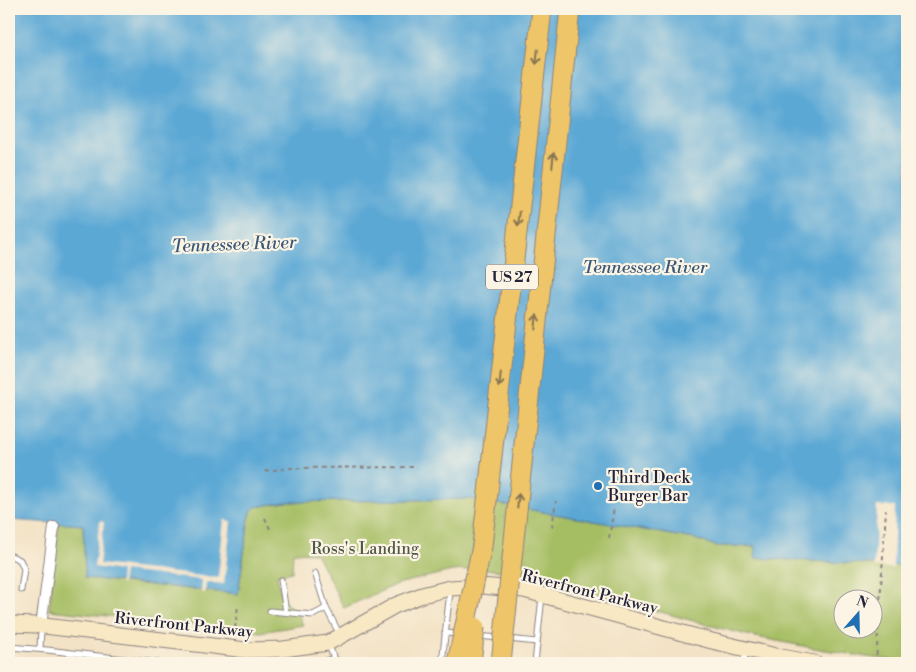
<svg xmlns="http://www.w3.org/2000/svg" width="916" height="672" viewBox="0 0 916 672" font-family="'Libre Bodoni',serif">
<rect width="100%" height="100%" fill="#fcf5e5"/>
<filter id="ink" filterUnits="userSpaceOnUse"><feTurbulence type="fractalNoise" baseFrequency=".02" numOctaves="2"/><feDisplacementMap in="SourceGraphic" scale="10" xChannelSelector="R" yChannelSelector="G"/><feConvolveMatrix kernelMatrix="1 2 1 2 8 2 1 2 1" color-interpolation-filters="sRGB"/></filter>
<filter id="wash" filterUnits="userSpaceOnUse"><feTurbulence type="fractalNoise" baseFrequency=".0096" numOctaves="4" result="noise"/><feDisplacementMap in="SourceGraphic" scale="20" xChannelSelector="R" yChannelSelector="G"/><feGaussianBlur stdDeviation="1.12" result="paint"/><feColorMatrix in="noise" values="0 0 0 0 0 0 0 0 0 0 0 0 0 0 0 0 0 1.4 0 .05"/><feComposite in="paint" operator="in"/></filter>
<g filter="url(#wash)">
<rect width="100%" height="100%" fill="#f3e2c5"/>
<!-- green -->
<path fill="#a6be63" stroke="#64704f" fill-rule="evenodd" d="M 470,499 L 695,539 L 716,546 L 756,546 L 756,558 L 907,566 L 907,662 L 867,657 L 813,648 L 751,636 L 712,626 L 517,573 L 484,569 L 452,571 L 397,584 L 344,608 L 316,553 L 293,552 L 292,572 L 277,575 L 282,600 L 298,613 L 303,625 L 261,632 L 49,610 L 59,523 L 83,525 L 85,578 L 238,594 L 249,519 L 252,510 L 255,507 L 286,502 ZM 844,600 L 874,600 L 874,630 L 844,630 Z"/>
<!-- water -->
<polygon fill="#5ca8d5" stroke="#3f6588" points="9,9 889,9 907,11 907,566 755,558 756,546 716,546 695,539 470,499 286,502 255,507 252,510 249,519 238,594 85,578 83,525 9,520"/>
<!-- pier -->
<g fill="#f3e2c5">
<polygon points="877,506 895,507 893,568 874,567"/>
<polygon points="224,520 231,521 224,584 206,582 205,593 201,592 202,580 124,571 122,584 120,584 121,571 94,567 100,521 104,522 99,564 218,578"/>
</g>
</g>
<g filter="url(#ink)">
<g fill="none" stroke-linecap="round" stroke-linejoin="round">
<defs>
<g id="service">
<polyline points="9,555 20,560 24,569 21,590"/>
<polyline points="315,573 326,608 340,635"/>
<polyline points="281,580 286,612"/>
<polyline points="270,611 313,615 326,608"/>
<polyline points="445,633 460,634"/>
<polyline points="478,636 499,638"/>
<polyline points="508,639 537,642"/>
<polyline points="9,647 47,650 159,663"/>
<polyline points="40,649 41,629"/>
<polyline points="334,658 341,663"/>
<polyline points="321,663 334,658 328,644"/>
<polyline points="442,663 450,591"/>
<polyline points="535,663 542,596"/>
<polyline points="743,663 746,652"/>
</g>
<polyline id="minor" points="41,626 54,527"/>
<polyline id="secondary" points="9,624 36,625 246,650 283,649 328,643 396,605 422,595 450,588 482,586 524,590 712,641 776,656 814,663"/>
<g id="motorway">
<polyline points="482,546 542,9"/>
<polyline points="513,549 570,9"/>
</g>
</defs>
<!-- service casing -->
<use href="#service" stroke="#8a8280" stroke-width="7"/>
<!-- minor casing -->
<use href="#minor" stroke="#8a8280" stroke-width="12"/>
<!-- secondary casing -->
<use href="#secondary" stroke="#8a8280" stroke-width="17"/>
<!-- motorway casing -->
<use href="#motorway" stroke="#8a8280" stroke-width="21"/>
<!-- path -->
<g stroke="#8a8280" stroke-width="2" stroke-dasharray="4 4" stroke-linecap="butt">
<polyline points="265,471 292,468 417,467"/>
<polyline points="265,518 270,529"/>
<polyline points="552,527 556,501"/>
<polyline points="609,538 614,508"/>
<polyline points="234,636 238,606"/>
<polyline points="876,663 886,510"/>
</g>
<!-- service -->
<use href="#service" stroke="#fff" stroke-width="5"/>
<!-- minor -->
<use href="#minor" stroke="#fff" stroke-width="10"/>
<!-- secondary -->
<use href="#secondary" stroke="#f8e8c3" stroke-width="15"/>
<!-- motorway -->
<use href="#motorway" stroke="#eec569" stroke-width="19"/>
<defs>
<g id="motorway-bridge">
<polyline points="457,663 482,546"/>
<polyline points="471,663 475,627"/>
<polyline points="501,663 513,549"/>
</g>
</defs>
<!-- motorway-bridge casing -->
<use href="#motorway-bridge" stroke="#8a8280" stroke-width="21" stroke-linecap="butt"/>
<!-- motorway-bridge -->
<use href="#motorway-bridge" stroke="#eec569" stroke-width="19"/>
</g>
<!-- one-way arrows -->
<defs><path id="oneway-shaft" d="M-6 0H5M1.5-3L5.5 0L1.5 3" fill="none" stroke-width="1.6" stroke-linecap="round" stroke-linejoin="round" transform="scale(1.25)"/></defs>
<g stroke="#887452">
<use href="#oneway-shaft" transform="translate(537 57) rotate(96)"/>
<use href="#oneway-shaft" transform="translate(553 160) rotate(-84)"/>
<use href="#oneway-shaft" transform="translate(519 219) rotate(96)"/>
<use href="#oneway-shaft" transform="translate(536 322) rotate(-84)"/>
<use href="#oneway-shaft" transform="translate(500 380) rotate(96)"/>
<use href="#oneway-shaft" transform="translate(518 501) rotate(-84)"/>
</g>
</g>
<!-- markers -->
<circle fill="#1f6fb2" stroke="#fcf5e5" stroke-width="2" cx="598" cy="486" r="5"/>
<g text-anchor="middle" stroke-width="4.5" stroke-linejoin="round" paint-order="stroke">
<!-- shield labels -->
<rect fill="#fcf5e5" stroke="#63616e" stroke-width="1" x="486" y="264.5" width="52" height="25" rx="4"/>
<g font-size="15" font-weight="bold" fill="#22223b">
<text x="512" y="282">US 27</text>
</g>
<!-- poi labels -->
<g font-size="16" fill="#22223b" stroke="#fcf5e5" text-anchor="start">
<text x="608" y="483">Third Deck<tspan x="608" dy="18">Burger Bar</tspan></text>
</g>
<!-- park labels -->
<g font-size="16" fill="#505949" stroke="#fcf5e5">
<text x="365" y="554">Ross's Landing</text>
</g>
<!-- street labels -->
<g font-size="16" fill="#22223b" stroke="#fcf5e5">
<text transform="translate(590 591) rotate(14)" y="6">Riverfront Parkway</text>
<text transform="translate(184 624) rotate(6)" y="6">Riverfront Parkway</text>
</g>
<!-- water labels -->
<g font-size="18" font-style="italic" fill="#395879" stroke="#fcf5e5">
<text transform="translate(234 244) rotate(-2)" y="6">Tennessee River</text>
<text x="645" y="273">Tennessee River</text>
</g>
</g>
<!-- margin -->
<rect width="916" height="672" fill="none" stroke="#fcf5e5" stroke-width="30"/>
<!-- north arrow -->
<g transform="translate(858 614) rotate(20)"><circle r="24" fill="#fcf5e5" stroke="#a5a1a1"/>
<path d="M0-4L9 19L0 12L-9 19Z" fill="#1f6fb2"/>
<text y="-8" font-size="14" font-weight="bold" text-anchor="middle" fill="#22223b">N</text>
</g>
</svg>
